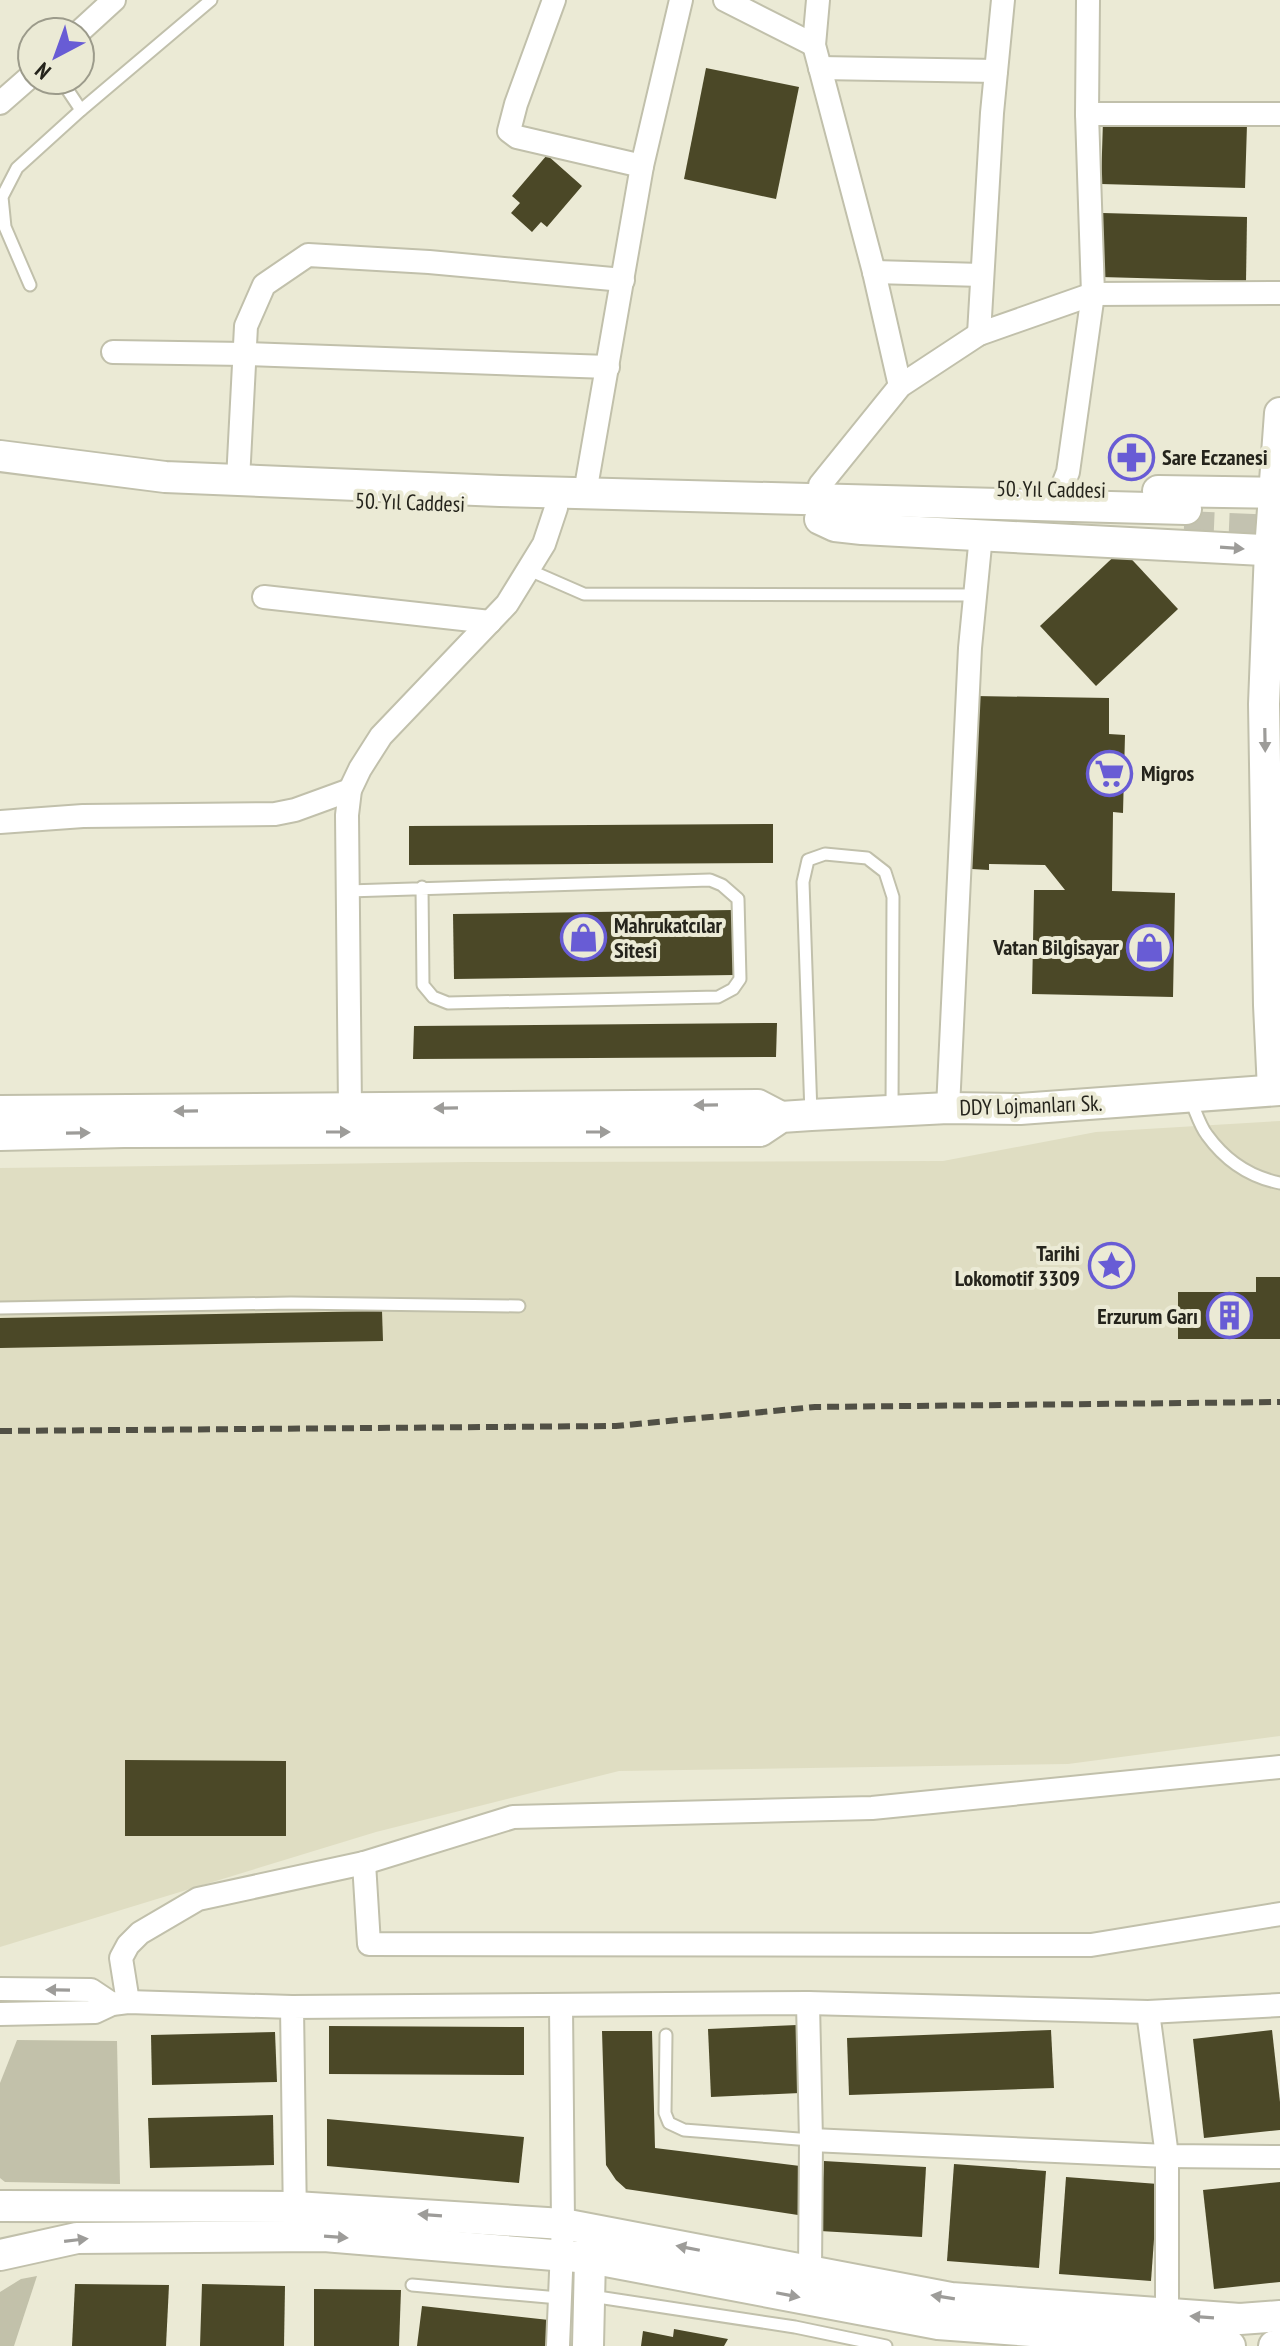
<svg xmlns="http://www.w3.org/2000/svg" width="1280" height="2346" viewBox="0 0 1280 2346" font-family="'PT Sans Narrow',sans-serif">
<rect width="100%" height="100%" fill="#ebead5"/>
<!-- built -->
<polygon fill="#dfddc2" points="1280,1121 1280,1736 1068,1764 619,1771 376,1832 0,1947 0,1168 469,1162 943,1161 1096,1132"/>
<!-- green -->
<g fill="#c2c1aa">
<polygon points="17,2040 117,2041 120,2184 5,2182 0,2178 0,2083"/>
<polygon points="37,2276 14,2346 0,2346 0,2292 21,2279"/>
</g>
<!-- building -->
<g fill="#4b4827">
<polygon points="706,68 799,87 776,199 684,179"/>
<polygon points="1103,120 1247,124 1245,188 1101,184"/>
<polygon points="547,155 582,186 547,227 541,222 532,232 511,213 520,203 512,196"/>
<polygon points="1103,213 1247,217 1246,281 1101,277"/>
<polygon points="1122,549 1178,609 1096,686 1040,626"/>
<polygon points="974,696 1109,698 1109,734 1125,735 1123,813 1113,812 1112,891 1175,893 1173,997 1032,994 1034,890 1065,890 1045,865 989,864 989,870 972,869"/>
<polygon points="773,824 773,863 409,865 409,826"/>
<polygon points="733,910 734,975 454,979 453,914"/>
<polygon points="777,1023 776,1057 413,1059 414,1026"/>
<polygon points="1256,1277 1280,1277 1280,1339 1178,1339 1178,1292 1256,1292"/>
<polygon points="382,1311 383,1341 0,1348 0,1318"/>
<polygon points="125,1760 286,1761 286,1836 125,1836"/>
<polygon points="797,2025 800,2093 711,2097 708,2029"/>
<polygon points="329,2026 524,2027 524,2075 329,2074"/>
<polygon points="1051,2030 1054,2088 849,2095 847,2038"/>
<polygon points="1272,2030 1280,2102 1280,2130 1204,2138 1193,2039"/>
<polygon points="602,2031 652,2031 655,2148 800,2166 798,2215 626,2189 616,2180 606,2165"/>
<polygon points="275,2032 277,2082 152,2085 151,2035"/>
<polygon points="273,2115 274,2165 150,2168 148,2118"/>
<polygon points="327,2119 524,2137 519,2183 327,2166"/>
<polygon points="824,2161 926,2167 922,2237 820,2231"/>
<polygon points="954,2164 1046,2171 1039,2268 947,2261"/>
<polygon points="1066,2177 1158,2184 1151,2281 1059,2274"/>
<polygon points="1280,2182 1280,2282 1214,2289 1203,2190"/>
<polygon points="75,2284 169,2285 166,2346 72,2346"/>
<polygon points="202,2284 285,2286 284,2346 200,2346"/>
<polygon points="314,2289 401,2290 399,2346 314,2346"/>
<polygon points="422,2306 558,2321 555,2346 417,2346"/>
<polygon points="674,2329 728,2339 724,2346 641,2346 643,2331 673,2337"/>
</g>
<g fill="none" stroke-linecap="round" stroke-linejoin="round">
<!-- secondary-tunnel -->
<polyline stroke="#c3c2b0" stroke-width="30" stroke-dasharray="30 15" stroke-linecap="butt" points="1184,526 1280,530"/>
<defs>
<g id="lane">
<polyline points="61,80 81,110"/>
<polyline points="30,285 5,227 2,197 17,168 81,110 211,0"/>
<polyline points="529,570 584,594 975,595"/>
<polyline points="348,891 710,880 722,885 738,899 740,979 733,989 718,997 448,1003 433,997 423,985 422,887"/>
<path d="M 1191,1101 C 1196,1112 1200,1126 1207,1135 C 1225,1160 1250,1177 1280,1183"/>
<polyline points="811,1114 803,882 808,860 825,854 867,858 885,872 893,897 892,1109"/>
<polyline points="0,1308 291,1303 519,1306"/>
<polyline points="666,2035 665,2113 669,2123 684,2130 811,2140"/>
<polyline points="412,2285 559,2298"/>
<polyline points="591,2296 795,2327 886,2346"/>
</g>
<g id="street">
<polyline points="554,0 516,104 509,131 517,137 642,166"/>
<polyline points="725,0 814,45"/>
<polyline points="818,0 814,45 874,272 900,386"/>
<polyline points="79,32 114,0"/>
<polyline points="820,68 996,71"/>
<polyline points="0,103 32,75"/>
<polyline points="1087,114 1280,114"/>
<polyline points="874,272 982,275"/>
<polyline points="979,334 992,113 1003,0"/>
<polyline points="113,352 245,354 608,367"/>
<polyline points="238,480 246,326 264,285 308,255 429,262 623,280"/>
<polyline points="820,485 900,386 979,334 1093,294 1280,293"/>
<polyline points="1061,490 1068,472 1093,294 1087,114 1088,0"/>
<polyline points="585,493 642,166 681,0"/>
<polyline points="264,597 490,622"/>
<polyline points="0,822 83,816 275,814 295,810 350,790"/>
<polyline points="948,1108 970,648 981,535"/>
<polyline points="350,1109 347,815 350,790 360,769 381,736 507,604 544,544 556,508"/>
<polyline points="364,1863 369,1944 1091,1945 1280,1914"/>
<polyline points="0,1989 91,1990 112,2004"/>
<polyline points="128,2002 121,1958 128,1945 140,1933 198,1899 364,1863 513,1817 872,1808 1280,1767"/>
<polyline points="808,2003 811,2140 810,2272"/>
<polyline points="1148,2012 1167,2156 1167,2314"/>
<polyline points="0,2014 95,2012 112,2004 128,2002 292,2007"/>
<polyline points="811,2140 1167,2156 1280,2157"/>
<polyline points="295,2221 292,2007 808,2003 1148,2012 1280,2005"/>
<polyline points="558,2346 563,2224 561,2005"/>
</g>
<g id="secondary">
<polyline points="0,456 165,477 500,491 1186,509"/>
<polyline points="1158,491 1280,493"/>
<polyline points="820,519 835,526 862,529 1280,551"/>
<polyline points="1273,1090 1269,1005 1264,704 1270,550 1280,413"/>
<polyline points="0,1111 758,1105 781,1117"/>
<polyline points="0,1135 124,1132 760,1131 781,1117 811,1115 948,1108 1020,1109 1280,1090"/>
<polyline points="0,2206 295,2207 563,2224 951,2298 1240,2319 1280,2316"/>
<polyline points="0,2255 77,2238 324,2236 590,2258 938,2324 1230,2346"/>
<polyline points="588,2346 590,2258 593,2240"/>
<polyline points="1274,2346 1280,2345"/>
</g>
</defs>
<!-- lane casing -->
<use href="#lane" stroke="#c1c0ab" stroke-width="15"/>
<!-- street casing -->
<use href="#street" stroke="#c1c0ab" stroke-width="26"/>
<!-- secondary casing -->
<use href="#secondary" stroke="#c1c0ab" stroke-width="34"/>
<!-- lane -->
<use href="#lane" stroke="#fff" stroke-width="11"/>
<!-- street -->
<use href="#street" stroke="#fff" stroke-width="22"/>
<!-- secondary -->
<use href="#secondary" stroke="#fff" stroke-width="30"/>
<!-- rail -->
<polyline stroke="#515045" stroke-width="6" stroke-dasharray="12 6" stroke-linecap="butt" points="0,1431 616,1426 815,1407 1280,1402"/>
</g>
<!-- one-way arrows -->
<defs><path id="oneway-solid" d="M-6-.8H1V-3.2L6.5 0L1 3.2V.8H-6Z" transform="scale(2)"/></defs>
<g fill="#9d9c99">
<use href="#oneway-solid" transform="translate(1232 548) rotate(4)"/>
<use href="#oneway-solid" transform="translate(1265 740) rotate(89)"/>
<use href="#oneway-solid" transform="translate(706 1105) rotate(179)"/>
<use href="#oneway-solid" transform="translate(446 1108) rotate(179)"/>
<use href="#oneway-solid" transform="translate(186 1111) rotate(179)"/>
<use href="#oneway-solid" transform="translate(338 1132)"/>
<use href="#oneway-solid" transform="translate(598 1132)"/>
<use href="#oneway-solid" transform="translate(78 1133) rotate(-1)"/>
<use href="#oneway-solid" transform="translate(58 1990) rotate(-179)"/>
<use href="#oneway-solid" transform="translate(430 2215) rotate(-176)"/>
<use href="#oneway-solid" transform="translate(336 2237) rotate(4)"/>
<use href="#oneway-solid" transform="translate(76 2240) rotate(-7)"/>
<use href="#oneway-solid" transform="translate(688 2248) rotate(-169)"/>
<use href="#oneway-solid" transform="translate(788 2295) rotate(11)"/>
<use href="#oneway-solid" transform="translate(943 2297) rotate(-171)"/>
<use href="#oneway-solid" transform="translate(1202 2317) rotate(-176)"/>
</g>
<!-- icons -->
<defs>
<symbol id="pharmacy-ring" viewBox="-11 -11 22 22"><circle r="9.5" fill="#ebead5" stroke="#685cd5" stroke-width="1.5"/><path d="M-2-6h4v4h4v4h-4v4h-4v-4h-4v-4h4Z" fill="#685cd5"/></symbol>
<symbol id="supermarket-ring" viewBox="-11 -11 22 22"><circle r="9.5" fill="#ebead5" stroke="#685cd5" stroke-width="1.5"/><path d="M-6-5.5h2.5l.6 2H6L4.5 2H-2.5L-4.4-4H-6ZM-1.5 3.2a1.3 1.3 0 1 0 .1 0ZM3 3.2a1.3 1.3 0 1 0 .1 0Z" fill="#685cd5"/></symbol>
<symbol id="shop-ring" viewBox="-11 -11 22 22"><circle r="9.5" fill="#ebead5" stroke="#685cd5" stroke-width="1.5"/><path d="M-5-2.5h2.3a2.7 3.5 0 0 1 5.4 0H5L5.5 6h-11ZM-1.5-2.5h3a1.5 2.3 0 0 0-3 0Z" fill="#685cd5"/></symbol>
<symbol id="sight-ring" viewBox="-11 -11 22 22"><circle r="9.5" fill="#ebead5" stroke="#685cd5" stroke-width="1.5"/><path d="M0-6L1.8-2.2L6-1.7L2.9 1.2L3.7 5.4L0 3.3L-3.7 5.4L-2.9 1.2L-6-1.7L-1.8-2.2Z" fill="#685cd5"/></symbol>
<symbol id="building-ring" viewBox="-11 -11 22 22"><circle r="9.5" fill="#ebead5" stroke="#685cd5" stroke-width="1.5"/><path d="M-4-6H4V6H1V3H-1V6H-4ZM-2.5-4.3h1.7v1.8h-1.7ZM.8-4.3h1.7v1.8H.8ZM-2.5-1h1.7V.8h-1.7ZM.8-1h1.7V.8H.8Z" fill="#685cd5"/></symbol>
</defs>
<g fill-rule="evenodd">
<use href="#pharmacy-ring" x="1106" y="432" width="51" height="51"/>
<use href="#supermarket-ring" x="1084" y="748" width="51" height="51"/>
<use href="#shop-ring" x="558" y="912" width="51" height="51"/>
<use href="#shop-ring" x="1124" y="922" width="51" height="51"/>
<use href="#sight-ring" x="1086" y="1240" width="51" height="51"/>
<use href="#building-ring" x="1204" y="1290" width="51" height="51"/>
</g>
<g text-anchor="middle" stroke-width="8" stroke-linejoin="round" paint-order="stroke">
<!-- poi labels -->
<g font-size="22" font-weight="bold" fill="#25241c" stroke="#ebead5" text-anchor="start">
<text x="1162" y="465">Sare Eczanesi</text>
<text x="1141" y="781">Migros</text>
<text x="614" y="933">Mahrukatcılar<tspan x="614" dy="25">Sitesi</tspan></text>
<text x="1119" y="955" text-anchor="end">Vatan Bilgisayar</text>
<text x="1080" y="1261" text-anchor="end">Tarihi<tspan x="1080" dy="25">Lokomotif 3309</tspan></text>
<text x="1198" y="1324" text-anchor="end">Erzurum Garı</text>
</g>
<!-- street labels -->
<g font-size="22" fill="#25241c" stroke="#ebead5">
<text transform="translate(1051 489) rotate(1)" y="8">50. Yıl Caddesi</text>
<text transform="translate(410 502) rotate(2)" y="8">50. Yıl Caddesi</text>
<text transform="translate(1031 1105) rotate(-2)" y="8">DDY Lojmanları Sk.</text>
</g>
</g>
<!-- north arrow -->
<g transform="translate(56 56) rotate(221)"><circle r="38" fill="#ebead5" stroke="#9c9b8b" stroke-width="2"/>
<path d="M0-6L14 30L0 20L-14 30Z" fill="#685cd5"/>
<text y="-12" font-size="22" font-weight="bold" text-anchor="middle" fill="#25241c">N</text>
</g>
</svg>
